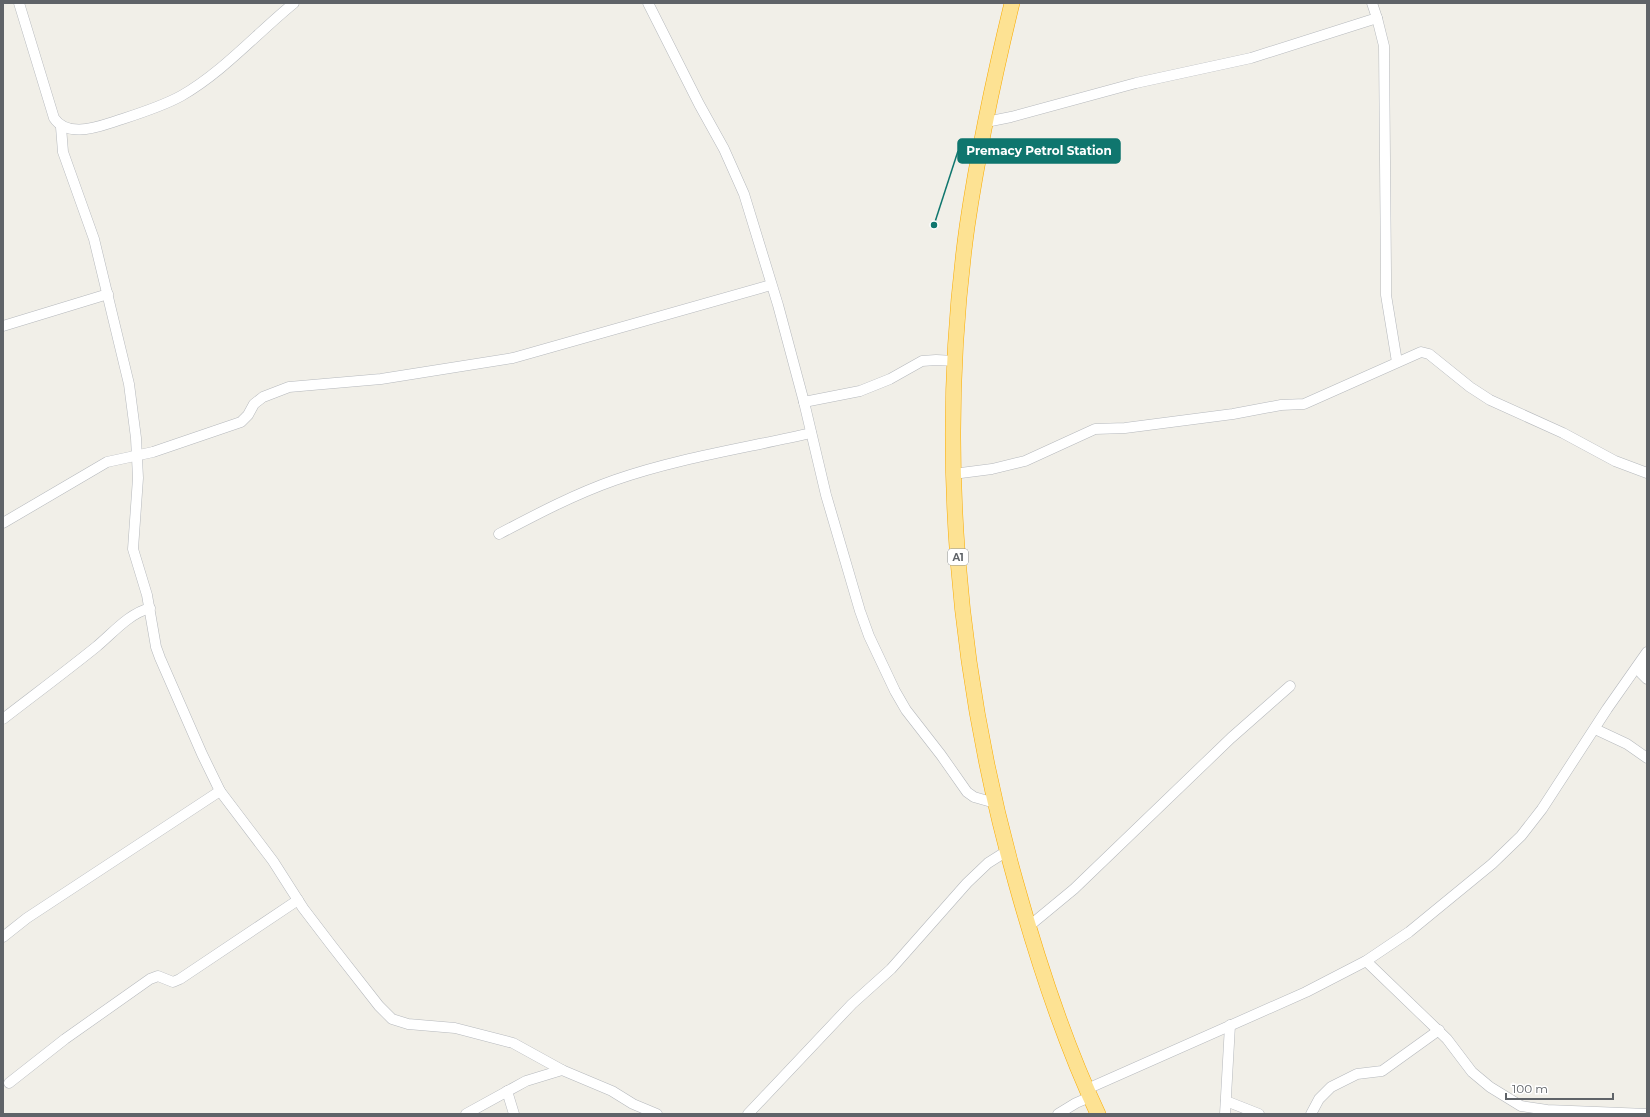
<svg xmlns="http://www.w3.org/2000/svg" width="1650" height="1117" viewBox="0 0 1650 1117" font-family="Montserrat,sans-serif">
<rect width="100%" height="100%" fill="#f1efe8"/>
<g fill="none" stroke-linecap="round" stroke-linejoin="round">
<defs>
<g id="minor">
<path d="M 19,3 L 54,118 C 66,136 92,129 110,123 C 134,115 159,108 181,96 C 223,72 257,33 294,3"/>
<polyline points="648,3 699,104 724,149 744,194 778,305 804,402 860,391 890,379 922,361 936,360 955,361"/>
<polyline points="1377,18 1384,46 1386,274 1386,295 1397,362"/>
<polyline points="986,122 1011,117 1136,83 1251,58 1377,18 1372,3"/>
<polyline points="61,127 63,152 94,239 129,384 136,438 138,478 133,549 147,595 156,647 160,658 202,754 220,791 273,861 303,908 332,946 379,1006 392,1019 408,1024 455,1028 513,1043 562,1070 612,1091 633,1104 657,1114"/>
<polyline points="3,326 108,294"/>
<polyline points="804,402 826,495 860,611 869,636 895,691 906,710 941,755 967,792 974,797 995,803"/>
<polyline points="953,474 992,469 1025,461 1095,429 1125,428 1233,414 1281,405 1304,404 1421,352 1429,354 1470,387 1490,400 1563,433 1615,461 1647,473"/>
<polyline points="3,523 107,462 153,452 241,422 248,415 254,404 263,397 289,387 381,379 513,358 771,285"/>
<path d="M 499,534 C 537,514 575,494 615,480 C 678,458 746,448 811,433"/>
<polyline points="1643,659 1641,673 1647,679"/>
<path d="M 3,719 C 34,695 65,672 96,647 C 113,633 128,614 150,608"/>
<polyline points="1595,729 1627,744 1647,758"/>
<polyline points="1028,927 1074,889 1231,738 1290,686"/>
<polyline points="3,937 27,918 220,791"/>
<polyline points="1366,961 1447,1039 1472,1072 1490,1087 1521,1106 1547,1110 1647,1114"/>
<polyline points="9,1083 65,1039 150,979 158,976 173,982 180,979 298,900"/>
<polyline points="1087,1089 1306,992 1366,961 1409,932 1492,864 1521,836 1542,809 1607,709 1647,652"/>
<polyline points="507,1091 514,1114"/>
<polyline points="1226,1101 1259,1114"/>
<polyline points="466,1114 526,1081 562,1070"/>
<polyline points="748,1114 852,1004 891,969 967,883 988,863 1007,851"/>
<polyline points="1058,1114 1076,1103 1090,1097"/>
<polyline points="1225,1114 1230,1025"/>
<polyline points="1311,1114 1319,1099 1331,1087 1357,1074 1382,1071 1439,1030"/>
</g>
<path id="highway" d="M 1012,3 C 994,77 978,152 967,227 C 937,446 956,671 1016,883 C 1038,962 1063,1040 1098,1114"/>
</defs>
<!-- minor casing -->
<use href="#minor" stroke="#b5b8bc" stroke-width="11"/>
<!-- highway casing -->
<use href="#highway" stroke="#f9ab00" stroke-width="16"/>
<!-- minor -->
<use href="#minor" stroke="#fff" stroke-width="10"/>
<!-- highway -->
<use href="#highway" stroke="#fde293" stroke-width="15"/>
</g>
<g text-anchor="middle" stroke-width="3" stroke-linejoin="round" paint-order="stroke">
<!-- shield labels -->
<rect fill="#fff" stroke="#8f9295" stroke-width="1" x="948" y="549" width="20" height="16" rx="3"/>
<g font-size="10" font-weight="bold" fill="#5f6368">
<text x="958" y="561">A1</text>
</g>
</g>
<!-- callouts -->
<path fill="none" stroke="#0f766e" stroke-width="1.5" d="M934 225L958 151"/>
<circle fill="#0f766e" stroke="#fff" stroke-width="1.5" cx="934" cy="225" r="4"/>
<rect fill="#0f766e" stroke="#0f766e" stroke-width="1.5" x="958" y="139" width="162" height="24" rx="4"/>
<g font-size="12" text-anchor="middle" font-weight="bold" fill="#fff">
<text x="1039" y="155">Premacy Petrol Station</text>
</g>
<!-- border -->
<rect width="1650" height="1117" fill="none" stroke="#5f6368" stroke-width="8"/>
<!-- scale -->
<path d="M1506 1093v6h107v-6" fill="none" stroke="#5f6368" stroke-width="2"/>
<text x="1512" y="1093" font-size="12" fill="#5f6368" stroke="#ffffff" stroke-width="3" paint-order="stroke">100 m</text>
</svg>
